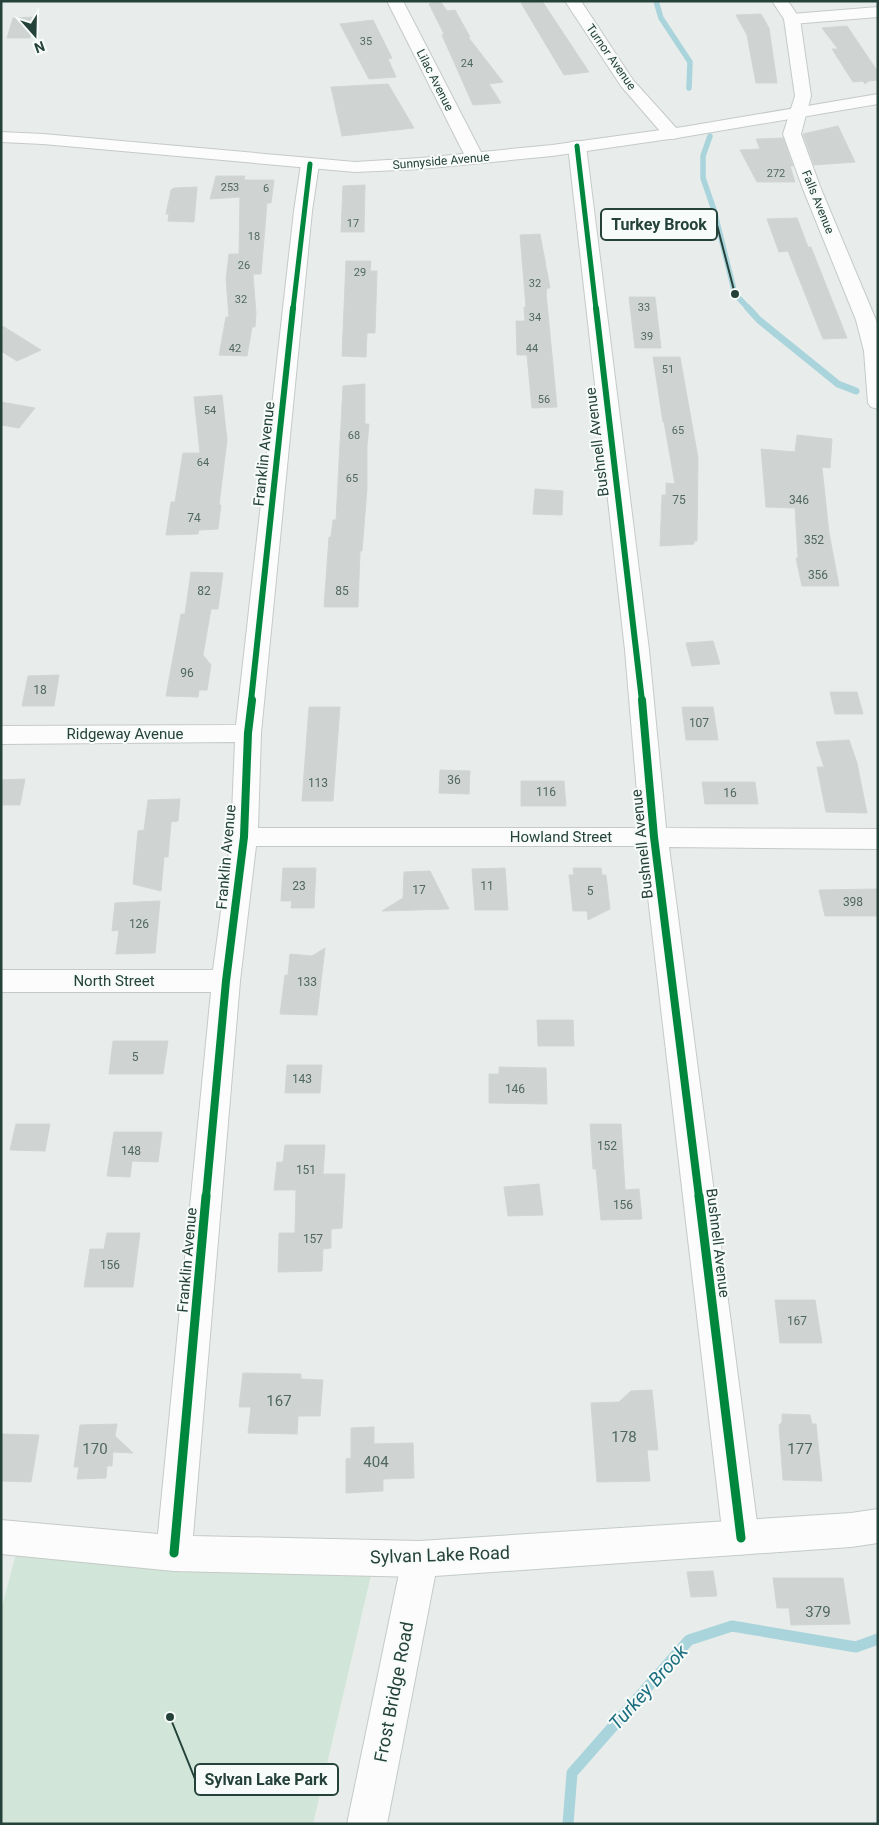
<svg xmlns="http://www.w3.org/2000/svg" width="879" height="1825" viewBox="0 0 879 1825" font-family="Roboto,sans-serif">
<rect width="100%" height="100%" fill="#e8edeb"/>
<!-- green -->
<polygon fill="#d1e6d8" points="21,1535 372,1571 313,1824 1,1824 1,1610"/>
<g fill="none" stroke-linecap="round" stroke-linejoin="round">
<!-- stream-far2 -->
<g stroke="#a9d4db" stroke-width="5.5">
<polyline points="656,1 661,18 690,62 689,88"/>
<polyline points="710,136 703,156 703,178 714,210 735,294 749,309"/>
</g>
<!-- stream-far1 -->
<polyline stroke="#a9d4db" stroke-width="7" points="748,308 759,320 838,384 856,391"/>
<!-- stream -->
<polyline stroke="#a9d4db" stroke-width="11" points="568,1824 572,1773 689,1640 732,1626 856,1647 878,1639"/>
</g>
<!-- building -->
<g fill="#cfd4d2" stroke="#d1d6d4">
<polygon points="433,1 440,1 447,11 455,10 470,37 468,37 503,82 489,84 501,103 473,105 442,35 444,34 429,4"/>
<polygon points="524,1 542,1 589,72 564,75 521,3"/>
<polygon points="761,14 769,28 777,83 756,83 747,35 736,15"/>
<polygon points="34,17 30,38 7,38 13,18"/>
<polygon points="373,20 392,58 388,59 396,77 369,79 340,24"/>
<polygon points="847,26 878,72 878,80 869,81 865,84 863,81 853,82 832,49 838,49 822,28"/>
<polygon points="388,84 414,128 342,136 331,87"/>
<polygon points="838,126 855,162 814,165 803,134"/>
<polygon points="783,138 793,166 790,166 795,182 757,182 740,150 760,149 756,139"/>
<polygon points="216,176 245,176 244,180 274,180 271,203 267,203 261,274 253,274 256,314 255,327 252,327 247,356 219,355 226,317 229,317 226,279 229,254 239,254 240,197 210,199"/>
<polygon points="365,185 364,232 341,232 343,186"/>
<polygon points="197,187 194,222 168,221 169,214 166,214 171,190 174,188"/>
<polygon points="797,218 808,247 811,247 847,338 823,339 788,251 779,252 767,219"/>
<polygon points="540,234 550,288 547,288 546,293 557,407 532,408 527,355 517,355 516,321 525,321 524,307 526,307 520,235"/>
<polygon points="346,261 371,261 370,271 377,271 375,333 367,333 366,357 342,356"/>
<polygon points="629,297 655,297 661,348 635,348"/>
<polygon points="1,325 41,350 17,361 1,351"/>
<polygon points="653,357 680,357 698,458 697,541 694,541 694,544 660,546 662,495 666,495 666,483 675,484 664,422 663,422"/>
<polygon points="365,384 365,424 369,424 367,446 367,489 362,551 360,551 358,607 324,607 329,537 331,537 333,520 336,520 343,386"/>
<polygon points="222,395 227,440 219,505 221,505 218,529 199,530 198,534 166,535 171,502 175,502 183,453 200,453 194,397"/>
<polygon points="1,402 35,408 19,428 1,425"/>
<polygon points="797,435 832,439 830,468 822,467 829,533 839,586 802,586 796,558 798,558 795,508 766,507 761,449 795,452"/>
<polygon points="535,489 563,491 562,515 533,514"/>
<polygon points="191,572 223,573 218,609 211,609 203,655 211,665 207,690 199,690 198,697 166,696 181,614 185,614"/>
<polygon points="713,641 720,664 692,666 686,643"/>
<polygon points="59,675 54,706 22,706 28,676"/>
<polygon points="830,692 857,692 863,714 835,714"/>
<polygon points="309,707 340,707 333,801 302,801"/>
<polygon points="682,707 713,707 718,740 686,740"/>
<polygon points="849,740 857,763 867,813 826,812 817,767 824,767 816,742"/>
<polygon points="440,770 470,771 469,794 439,793"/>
<polygon points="25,779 20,805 1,805 1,780"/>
<polygon points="521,781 564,781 566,806 521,806"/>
<polygon points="702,782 755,782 758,804 705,804"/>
<polygon points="180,799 178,821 171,822 168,857 164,857 161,891 133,884 138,831 144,830 148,800"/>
<polygon points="283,868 316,868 314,908 291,908 292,901 281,901"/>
<polygon points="505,868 508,910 475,910 472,869"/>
<polygon points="573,868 601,868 602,875 606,875 610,909 588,920 587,911 573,911 569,875 574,875"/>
<polygon points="430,871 449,909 382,911 403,898 404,872"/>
<polygon points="878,889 878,916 825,916 819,890"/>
<polygon points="160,901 155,953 116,954 119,930 112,931 115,903"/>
<polygon points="325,948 317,1015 280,1014 285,975 288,975 290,954 312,956"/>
<polygon points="537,1020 573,1020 574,1046 538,1046"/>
<polygon points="113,1041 168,1041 163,1074 109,1074"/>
<polygon points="287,1065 322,1065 320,1093 285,1093"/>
<polygon points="499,1067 546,1068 547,1104 489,1103 489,1074 499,1074"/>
<polygon points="16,1124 50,1124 45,1151 10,1150"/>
<polygon points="590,1124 621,1124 625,1190 639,1189 642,1219 601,1220 596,1169 593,1169"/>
<polygon points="114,1132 162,1132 158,1162 132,1161 130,1177 107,1176"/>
<polygon points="285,1145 325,1145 323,1174 345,1174 342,1228 331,1229 331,1248 323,1249 322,1271 278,1272 279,1233 295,1233 296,1190 274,1190 277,1162 283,1162"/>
<polygon points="539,1184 543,1215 508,1216 504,1187"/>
<polygon points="107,1233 140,1233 133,1287 84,1287 90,1249 104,1249"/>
<polygon points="775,1300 815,1300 822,1343 780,1343"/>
<polygon points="243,1373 301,1374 301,1379 323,1380 320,1416 298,1416 297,1434 248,1433 251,1407 239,1407"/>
<polygon points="652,1390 658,1450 647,1450 650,1481 597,1482 591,1403 619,1402 631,1391"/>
<polygon points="782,1414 810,1415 812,1424 816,1424 822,1481 783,1480 779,1425 782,1422"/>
<polygon points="117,1424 115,1436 133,1453 113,1452 112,1466 107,1466 106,1478 77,1479 79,1467 74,1467 80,1425"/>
<polygon points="374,1427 374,1444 413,1443 414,1478 383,1479 383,1491 346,1493 346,1459 351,1458 351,1428"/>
<polygon points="1,1434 39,1435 31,1482 1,1481"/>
<polygon points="713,1571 717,1596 691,1597 687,1572"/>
<polygon points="773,1578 843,1578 850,1624 791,1625 789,1608 777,1608"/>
</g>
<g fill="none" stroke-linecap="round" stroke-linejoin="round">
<defs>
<g id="minor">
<polygon points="387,1 403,1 484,158 481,162 475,163 469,162 466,158"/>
<polygon points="565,1 581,1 633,80 678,130 681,134 678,138 672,139 666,138 621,86"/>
<polygon points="878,7 878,17 792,24 786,22 784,19 786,16 792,14"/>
<polygon points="577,141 583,142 586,146 649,650 666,828 878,829 878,849 669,847 759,1538 754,1550 741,1555 728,1550 723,1538 642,846 256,846 240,981 193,1536 420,1541 433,1547 438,1559 433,1571 420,1577 174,1571 1,1554 1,1520 158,1534 211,992 1,992 1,970 213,970 231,837 235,742 1,744 1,726 236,725 294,211 301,164 304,160 310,159 316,160 319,164 312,211 261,733 258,828 640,828 625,650 568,146 571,142"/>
</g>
<polygon id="tertiary" points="878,94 878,104 683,137 552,156 421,169 355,172 43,144 1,142 1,132 43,134 355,162 421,158 552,145 683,127"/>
<g id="secondary">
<polygon points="772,1 788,1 800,19 811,96 801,134 821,189 876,320 878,327 878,409 871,407 868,403 864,351 856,320 803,189 783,134 795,96 784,19"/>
<polygon points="878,1509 878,1543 851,1547 435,1576 387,1824 347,1824 402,1559 407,1547 420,1541 851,1513"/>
</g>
</defs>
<!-- minor casing -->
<use href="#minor" stroke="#c5cac8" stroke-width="2"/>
<!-- tertiary casing -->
<use href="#tertiary" stroke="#c5cac8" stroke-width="2"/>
<!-- secondary casing -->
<use href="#secondary" stroke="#c3cbc8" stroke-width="2"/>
<!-- minor -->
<use href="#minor" fill="#fcfcfc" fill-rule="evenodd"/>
<!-- tertiary -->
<use href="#tertiary" fill="#fcfcfc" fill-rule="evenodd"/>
<!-- secondary -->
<use href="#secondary" fill="#fcfcfc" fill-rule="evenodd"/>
<defs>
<g id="cycleway-far3">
<polyline points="577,146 596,309"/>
<polyline points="293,309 310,164"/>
</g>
<g id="cycleway-far2">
<polyline points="596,308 642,701"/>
<polyline points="251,701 293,308"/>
</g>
<g id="cycleway-far1">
<polyline points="642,700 654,837 699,1197"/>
<polyline points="206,1197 226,981 244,837 248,733 252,700"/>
</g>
<g id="cycleway">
<polyline points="699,1196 741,1538"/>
<polyline points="174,1553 206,1196"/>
</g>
</defs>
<!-- cycleway-far3 casing -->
<use href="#cycleway-far3" stroke="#f7fbf9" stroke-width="7"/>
<!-- cycleway-far2 casing -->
<use href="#cycleway-far2" stroke="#f7fbf9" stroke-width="9"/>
<!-- cycleway-far1 casing -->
<use href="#cycleway-far1" stroke="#f7fbf9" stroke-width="11"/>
<!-- cycleway casing -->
<use href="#cycleway" stroke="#f7fbf9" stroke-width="12"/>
<!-- cycleway-far3 -->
<use href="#cycleway-far3" stroke="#00873e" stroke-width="5"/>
<!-- cycleway-far2 -->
<use href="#cycleway-far2" stroke="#00873e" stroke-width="6"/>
<!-- cycleway-far1 -->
<use href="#cycleway-far1" stroke="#00873e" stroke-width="8"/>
<!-- cycleway -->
<use href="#cycleway" stroke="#00873e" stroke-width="9"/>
</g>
<g text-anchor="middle" stroke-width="4" stroke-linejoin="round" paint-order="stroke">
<!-- far-number labels -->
<g font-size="11" fill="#506761">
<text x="366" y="45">35</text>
<text x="467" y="67">24</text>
<text x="776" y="177">272</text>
<text x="230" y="191">253</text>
<text x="266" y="192">6</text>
<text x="353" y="227">17</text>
<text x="254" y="240">18</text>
<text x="244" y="269">26</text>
<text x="360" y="276">29</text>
<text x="535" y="287">32</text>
<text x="241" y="303">32</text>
<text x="644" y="311">33</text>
<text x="535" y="321">34</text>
<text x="647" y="340">39</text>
<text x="235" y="352">42</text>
<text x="532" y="352">44</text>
<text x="668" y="373">51</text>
<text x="544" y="403">56</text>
<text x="210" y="414">54</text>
<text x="678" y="434">65</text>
<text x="354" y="439">68</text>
<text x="203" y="466">64</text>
<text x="352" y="482">65</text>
</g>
<!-- far-street labels -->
<g font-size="12" fill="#24423a" stroke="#f7fbf9">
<text transform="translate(611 57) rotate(55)" y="4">Turnor Avenue</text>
<text transform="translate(435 80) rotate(63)" y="4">Lilac Avenue</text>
<text transform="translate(441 161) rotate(-5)" y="4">Sunnyside Avenue</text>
<text transform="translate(818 202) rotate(68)" y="4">Falls Avenue</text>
</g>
<!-- number labels -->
<g font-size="12" fill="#506761">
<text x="679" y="504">75</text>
<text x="799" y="504">346</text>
<text x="194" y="522">74</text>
<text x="814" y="544">352</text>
<text x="818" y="579">356</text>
<text x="204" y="595">82</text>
<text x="342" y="595">85</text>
<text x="187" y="677">96</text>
<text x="40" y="694">18</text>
<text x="699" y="727">107</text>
<text x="454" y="784">36</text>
<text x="318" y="787">113</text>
<text x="546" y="796">116</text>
<text x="730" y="797">16</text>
<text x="299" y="890">23</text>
<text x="487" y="890">11</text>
<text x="419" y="894">17</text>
<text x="590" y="895">5</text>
<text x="853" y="906">398</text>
<text x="139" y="928">126</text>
<text x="307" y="986">133</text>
<text x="135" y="1061">5</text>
<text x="302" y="1083">143</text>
<text x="515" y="1093">146</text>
<text x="607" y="1150">152</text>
<text x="131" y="1155">148</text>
<text x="306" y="1174">151</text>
<text x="623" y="1209">156</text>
<text x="313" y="1243">157</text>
<text x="110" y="1269">156</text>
<text x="797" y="1325">167</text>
</g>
<!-- street labels -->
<g font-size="15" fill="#24423a" stroke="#f7fbf9">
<text transform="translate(597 442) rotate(-97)" y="5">Bushnell Avenue</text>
<text transform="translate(264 454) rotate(-84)" y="5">Franklin Avenue</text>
<text x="125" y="739">Ridgeway Avenue</text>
<text x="561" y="842">Howland Street</text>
<text transform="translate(642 844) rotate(-96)" y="5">Bushnell Avenue</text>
<text transform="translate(226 857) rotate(-85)" y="5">Franklin Avenue</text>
<text x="114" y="986">North Street</text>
<text transform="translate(718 1243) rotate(83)" y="5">Bushnell Avenue</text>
<text transform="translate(187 1260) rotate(-85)" y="5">Franklin Avenue</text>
</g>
<!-- near-number labels -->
<g font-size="15" fill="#506761">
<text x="279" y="1406">167</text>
<text x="624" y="1442">178</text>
<text x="95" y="1454">170</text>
<text x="800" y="1454">177</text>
<text x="376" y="1467">404</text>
<text x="818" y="1617">379</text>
</g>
<!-- near-street labels -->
<g font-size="18" fill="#24423a" stroke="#f7fbf9">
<text transform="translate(440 1555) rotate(-2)" y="6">Sylvan Lake Road</text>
<text transform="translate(394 1692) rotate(-79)" y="6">Frost Bridge Road</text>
</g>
<!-- near-water labels -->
<g font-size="19" font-style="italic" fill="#1c6f80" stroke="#f7fbf9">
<text transform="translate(648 1687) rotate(-48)" y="7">Turkey Brook</text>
</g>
</g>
<!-- callouts -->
<path fill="none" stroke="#24423a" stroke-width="2" d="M735 294L717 225M170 1717L195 1779"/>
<g fill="#24423a" stroke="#f7fbf9" stroke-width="2">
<circle cx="735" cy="294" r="5"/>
<circle cx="170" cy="1717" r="5"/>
</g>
<g fill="#f7fbf9" stroke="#24423a" stroke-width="2">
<rect x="601" y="209" width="116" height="31" rx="5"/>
<rect x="195" y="1764" width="143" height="31" rx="5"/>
</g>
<g font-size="16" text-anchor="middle" font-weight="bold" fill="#24423a">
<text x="659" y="230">Turkey Brook</text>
<text x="266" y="1785">Sylvan Lake Park</text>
</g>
<!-- border -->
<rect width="879" height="1825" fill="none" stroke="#24423a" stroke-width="5"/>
<!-- north arrow -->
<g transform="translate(35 35) rotate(160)" stroke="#f7fbf9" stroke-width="4" paint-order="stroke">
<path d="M0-4L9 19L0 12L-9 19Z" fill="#24423a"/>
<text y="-8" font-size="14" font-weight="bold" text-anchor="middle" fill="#24423a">N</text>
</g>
</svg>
